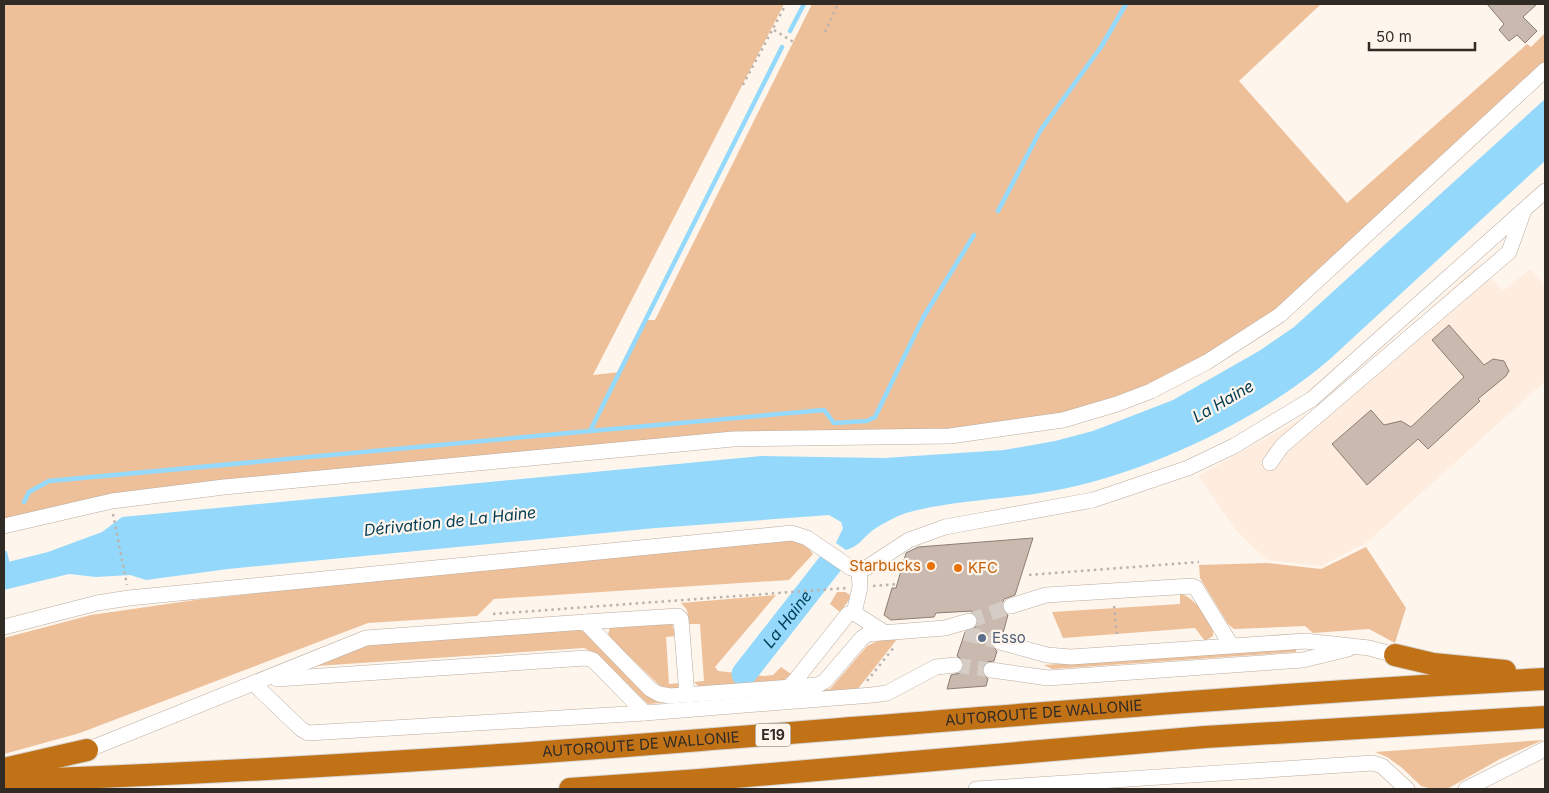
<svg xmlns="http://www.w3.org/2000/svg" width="1549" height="793" viewBox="0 0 1549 793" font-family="Inter,sans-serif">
<rect width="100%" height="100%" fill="#fef5ed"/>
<!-- built -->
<polygon fill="#feecde" points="1478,264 1503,291 1530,269 1545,285 1545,381 1366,543 1321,566 1267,560 1236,530 1198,476 1290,425 1340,393"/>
<!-- green -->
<g fill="#edc09a">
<polygon points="4,4 784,4 593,375 620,372 646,320 655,320 812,4 1321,4 1239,81 1347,203 1527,44 1531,47 1545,33 1545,64 1266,320 1166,379 1067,415 946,431 744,433 112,495 4,521"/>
<polygon points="789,538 804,542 813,554 789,580 494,599 477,616 368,623 80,733 4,754 4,638 91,615 202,599"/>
<polygon points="1366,547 1406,608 1395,643 1369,629 1313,633 1305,626 1234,629 1228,624 1200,578 1199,565 1267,563 1321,569"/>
<polygon points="837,592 845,592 852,596 840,612 830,604"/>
<path d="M 1180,593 C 1194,598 1215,621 1213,636 L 1205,641 L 1195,628 L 1063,638 L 1052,612 L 1180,604 Z"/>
<polygon points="776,595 715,667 718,671 764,676 773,675 781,667 791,674 784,680 709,688 698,686 694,682 704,681 700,624 689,624 687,610 681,603"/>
<polygon points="672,624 676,636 666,637 669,684 681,683 677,688 667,689 659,685 613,641 608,634 610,628"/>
<polygon points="577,629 585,632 649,695 685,701 648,704 596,654 584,648 316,666 316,664 367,644"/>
<polygon points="884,638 898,638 857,690 777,695 780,693 830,689 867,646"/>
<polygon points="1296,647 1296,652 1052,669 1044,665"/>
<polygon points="1543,740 1500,759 1447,789 1432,789 1421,786 1401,767 1387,757 1375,752"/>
</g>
<!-- water -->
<path fill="#94d9fb" d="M 1545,99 L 1545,161 L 1330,359 C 1260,420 1143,475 1052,491 C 1004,500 953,500 906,513 C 895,517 883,523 873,530 C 863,538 858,547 846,550 L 836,543 L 843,528 L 841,522 L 829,515 L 656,528 L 228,569 L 146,580 L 130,575 L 96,577 L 69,574 L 4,590 L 4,563 L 48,552 L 102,532 L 122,517 L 761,456 L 884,458 L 1004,450 L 1055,441 L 1093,431 L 1173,400 L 1259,351 L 1294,327 Z"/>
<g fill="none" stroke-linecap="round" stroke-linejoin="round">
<!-- stream -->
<g stroke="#94d9fb" stroke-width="4.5">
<polyline points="790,31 804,4"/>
<polyline points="998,211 1040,131 1101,47 1126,4"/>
<polyline points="590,431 824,410 834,423 867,421 875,417 924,316 974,235"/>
<polyline points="24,502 29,492 49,481 590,431 782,47"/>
<polyline points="5,553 8,566"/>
</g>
<!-- river -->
<path stroke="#94d9fb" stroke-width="25" id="s1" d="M 744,674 L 830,564"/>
</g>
<!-- building -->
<g fill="#cab9af" stroke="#8d7d74">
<polygon points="1487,4 1537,4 1523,17 1537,31 1525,43 1517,35 1509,41 1499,30 1504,24"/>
<polygon points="1449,325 1484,365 1493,359 1504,361 1509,371 1506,376 1478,399 1480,401 1428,449 1418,439 1367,485 1332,444 1371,410 1384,425 1401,421 1411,427 1464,377 1432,340"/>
<polygon points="1033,538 1015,595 1004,599 1002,604 1002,609 1008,615 1003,633 997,633 991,639 991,645 997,651 994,661 987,662 982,668 983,674 988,679 986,686 947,689 951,675 960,673 963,669 963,660 957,656 965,632 976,627 978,618 972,611 936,613 934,617 891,620 884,615 892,588 896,588 906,553 918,547"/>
</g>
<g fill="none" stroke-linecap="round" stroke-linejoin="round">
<!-- minor-tunnel -->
<g stroke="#d5cdc5" stroke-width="15" stroke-dasharray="15 8" stroke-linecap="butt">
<polyline points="969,621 1011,606"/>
<polyline points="965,633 1000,642"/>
<polyline points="955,665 991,670"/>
</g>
<defs>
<g id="minor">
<polyline points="1270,463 1282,446 1509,252 1523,213"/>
<polyline points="4,526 112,501 224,487 733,439 950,436 1063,420 1117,404 1151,391 1207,362 1280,315 1545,70"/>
<polyline points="1011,606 1046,595 1192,586 1196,588 1231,645"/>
<polyline points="854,613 860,587 859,570"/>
<polyline points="585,622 678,616 681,619 687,695"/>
<polyline points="4,627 97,603 129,598 792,533 807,538 851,568 859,570 866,568 909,540 945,527 1093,500 1188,468 1234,446 1312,399 1545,191"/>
<polyline points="1000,642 1047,655 1071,657 1305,641 1369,648 1395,655"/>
<polyline points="991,670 1048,678 1303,660 1348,649"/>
<polyline points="277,679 586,658 593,660 645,713"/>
<polyline points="254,684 301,729 308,733 645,713 872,695 887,693 936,667 955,665"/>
<polyline points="790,687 848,614 854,613 884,632"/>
<polyline points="87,750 366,638 585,622 650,689 659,694 670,696 818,685 825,681 862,638 868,634 945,628 969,621"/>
<polyline points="976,789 1373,763 1382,766 1407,789"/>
<polyline points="1466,789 1545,749"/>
</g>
<g id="highway">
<polyline points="1395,655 1433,664 1505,671"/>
<polyline points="4,769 87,750"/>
<path id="s2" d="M 4,781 C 237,772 469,759 701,740 C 983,718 1263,694 1545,679"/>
<polyline points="570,789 700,780 1205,737 1545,717"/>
</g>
</defs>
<!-- minor casing -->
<use href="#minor" stroke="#baaca0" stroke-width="16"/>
<!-- highway casing -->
<use href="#highway" stroke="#d6d5d4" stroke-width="24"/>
<!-- path -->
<g stroke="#bcb3ac" stroke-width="2.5" stroke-dasharray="2.5 4" stroke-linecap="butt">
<polyline points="774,30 795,43"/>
<polyline points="825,32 838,4"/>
<polyline points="743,85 786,4"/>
<polyline points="113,514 127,585"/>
<polyline points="1029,575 1199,562"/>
<polyline points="873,586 897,584"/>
<polyline points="1114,606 1117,634"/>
<polyline points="493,614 846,588"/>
<polyline points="867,681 895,646"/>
</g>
<!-- minor -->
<use href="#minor" stroke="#fff" stroke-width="15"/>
<!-- highway -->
<use href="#highway" stroke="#c17217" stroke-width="22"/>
</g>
<!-- markers -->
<g fill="#e8710a" stroke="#fef5ed" stroke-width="2">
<circle cx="931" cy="566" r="5"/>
<circle cx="958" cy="568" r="5"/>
</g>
<circle fill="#5c6f8a" stroke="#fef5ed" stroke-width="2" cx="982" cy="638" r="5"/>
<g text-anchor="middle" stroke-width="4.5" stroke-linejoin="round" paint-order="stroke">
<!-- shield labels -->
<rect fill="#fef5ed" stroke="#6e6862" stroke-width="1" x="755.5" y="723.5" width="35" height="23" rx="4"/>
<g font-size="14" font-weight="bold" fill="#312b26">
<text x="773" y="740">E19</text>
</g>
<!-- food labels -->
<g font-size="15" fill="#c56008" stroke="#fef5ed" text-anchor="end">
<text x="921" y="571">Starbucks</text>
<text x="968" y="573" text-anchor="start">KFC</text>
</g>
<!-- service labels -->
<g font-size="15" fill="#4e5e75" stroke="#fef5ed" text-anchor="start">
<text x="992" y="643">Esso</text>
</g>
<!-- street labels -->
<g font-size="15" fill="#312b26" stroke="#fef5ed">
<text dy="5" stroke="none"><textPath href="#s2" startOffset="1042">AUTOROUTE DE WALLONIE</textPath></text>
<text dy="5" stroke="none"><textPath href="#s2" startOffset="638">AUTOROUTE DE WALLONIE</textPath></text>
</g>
<!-- water labels -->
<g font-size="16" font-style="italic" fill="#003c53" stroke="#fef5ed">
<text transform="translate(1223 401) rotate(-30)" y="6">La Haine</text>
<text transform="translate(450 521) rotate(-6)" y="6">Dérivation de La Haine</text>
<text dy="6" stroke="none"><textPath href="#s1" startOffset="70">La Haine</textPath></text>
</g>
</g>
<!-- border -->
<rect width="1549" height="793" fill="none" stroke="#312b26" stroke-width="10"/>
<!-- scale -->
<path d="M1369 42v8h106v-8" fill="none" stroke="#312b26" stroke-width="2.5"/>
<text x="1376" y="42" font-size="15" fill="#312b26" stroke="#fef5ed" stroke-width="4" paint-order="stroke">50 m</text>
</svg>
